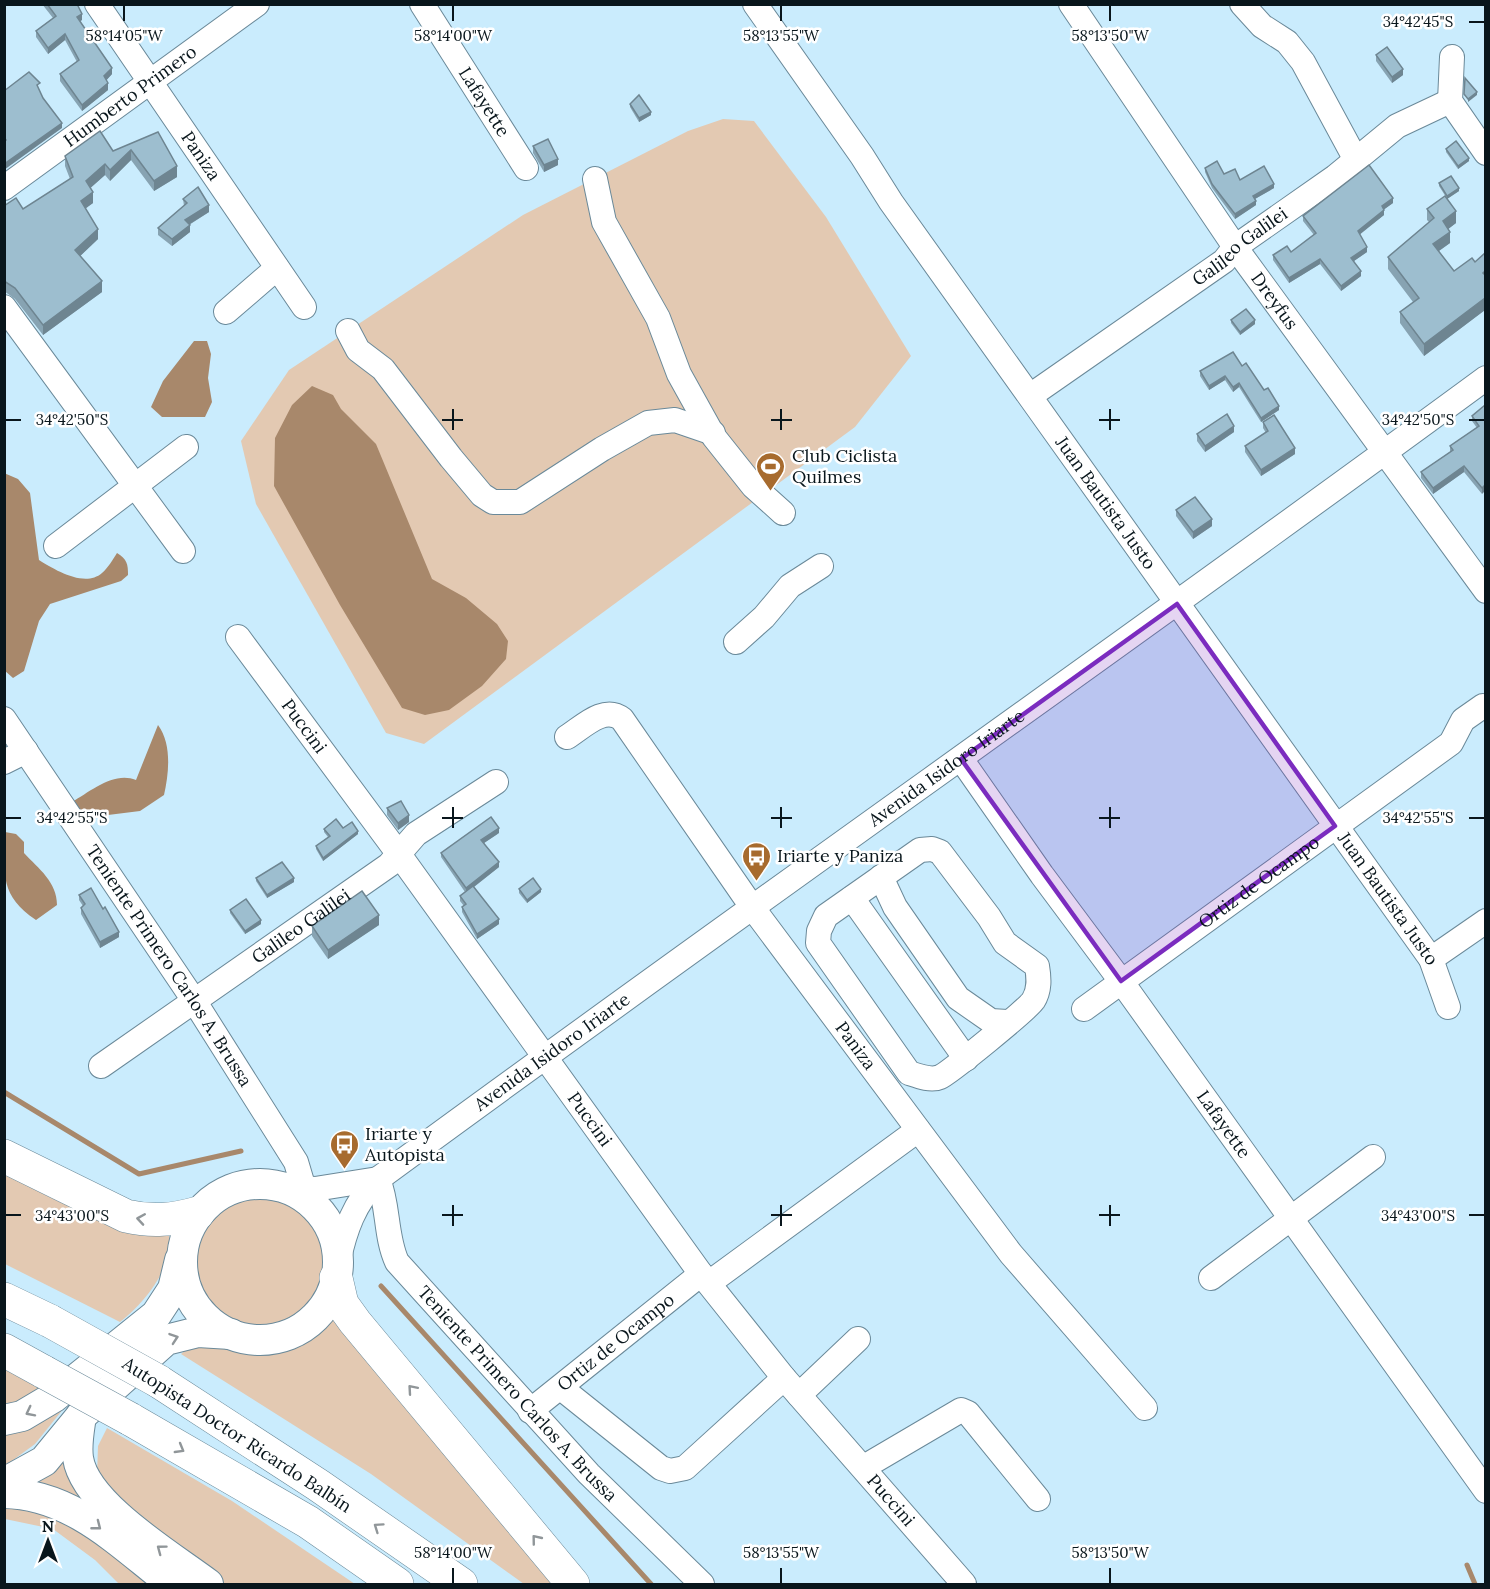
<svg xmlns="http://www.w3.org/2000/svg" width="1490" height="1589" viewBox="0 0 1490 1589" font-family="Lora,serif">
<rect width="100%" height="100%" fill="#caecfd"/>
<!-- green -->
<g fill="#e3c9b2">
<polygon points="723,119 754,121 826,217 911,356 855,427 424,744 386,733 256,504 241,441 289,370 523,215 688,131"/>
<path d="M 4,1170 L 169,1233 C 174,1268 145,1302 120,1322 L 5,1264 Z"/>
<circle cx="259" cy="1261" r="64"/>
<path d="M 335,1309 L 563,1584 L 524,1584 L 371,1474 L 181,1354 C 203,1333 230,1347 256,1349 C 290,1353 317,1335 335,1309 Z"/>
<polygon points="5,1368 48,1394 29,1402 5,1404"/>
<polygon points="77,1392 35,1444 5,1466 5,1435"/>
<polygon points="107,1428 232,1501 355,1584 222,1584 125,1508 97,1475 98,1446"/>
<polygon points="68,1454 104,1516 31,1486 53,1473"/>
<polygon points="24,1508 71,1526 154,1584 119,1584 95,1560 53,1529 5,1519 5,1509"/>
</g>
<!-- water -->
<g fill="#a8886b">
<polygon points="194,341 207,341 211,354 208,378 212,402 205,417 162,417 151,407 163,381"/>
<polygon points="312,386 333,395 341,409 376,444 432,579 466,598 497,624 508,641 506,659 482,686 449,710 425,715 402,708 340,605 274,486 275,438 292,405"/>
<path d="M 4,473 L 18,479 L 30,493 L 39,560 C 55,570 85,588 102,573 C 108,568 113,559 117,553 C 127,559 128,564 128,575 L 121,581 L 50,604 L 39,621 L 24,671 L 13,678 L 4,670 Z"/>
<path d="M 158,725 C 172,744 169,773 164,795 L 140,811 L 84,818 L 72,802 C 91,791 114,771 136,780 Z"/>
<path d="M 5,832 L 16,834 L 24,842 L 24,853 C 39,869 57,882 57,905 L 36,920 C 0,895 4,877 5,832 Z"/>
</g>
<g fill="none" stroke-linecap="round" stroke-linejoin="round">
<!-- stream -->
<g stroke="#a8886b" stroke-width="5">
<polyline points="4,1092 139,1174 241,1151"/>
<polyline points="381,1286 651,1584"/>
<polyline points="1467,1565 1475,1584"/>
</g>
<defs>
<g id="minor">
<path id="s1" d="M 97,4 L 304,307"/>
<path id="s2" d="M 422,4 L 526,168"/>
<path id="s3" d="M 755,4 L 862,156 L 891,202 L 1431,959 L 1448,1007"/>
<path id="s4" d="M 1071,4 L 1235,247 L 1486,591"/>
<polyline points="1242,4 1262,26 1287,42 1303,62 1356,160"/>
<polyline points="1452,57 1450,101 1486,153"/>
<polyline points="595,179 604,222 658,318 679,374 714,437 753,486 783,513"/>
<path id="s5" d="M 4,188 L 257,4"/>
<polyline points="4,307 183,551"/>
<polyline points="226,312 277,268"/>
<polyline points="348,331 358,350 383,369 451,458 482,495 493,502 520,502 602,449 648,423 675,420 713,433"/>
<path id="s6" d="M 1030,396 L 1224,261 L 1235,247 L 1335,177 L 1397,126 L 1450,101"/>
<polyline points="56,546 186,447"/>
<path id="s7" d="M 238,637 L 398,853 L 701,1274 L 784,1378 L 964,1584"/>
<polyline points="736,642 764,617 790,586 821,566"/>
<path id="s8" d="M 4,719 L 193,999 L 296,1162 L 304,1189"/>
<path id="s9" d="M 567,737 C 583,727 604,705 622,719 L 752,907 L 1011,1254 L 1145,1408"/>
<path id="s10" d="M 961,759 L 1042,875 L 1121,981 L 1486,1491"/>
<polyline points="4,762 26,751"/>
<path d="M 932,849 L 940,852 L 989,917 L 1005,943 L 1037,966 C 1039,978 1040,990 1033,1001 C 1030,1007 948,1074 940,1077 C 931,1081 918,1076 909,1073 L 818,943 L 819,931 L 826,916 L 920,850 Z"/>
<polyline points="881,877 895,907 958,998 991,1021 1007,1022"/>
<polyline points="852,898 966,1059"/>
<polyline points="1431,959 1486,921"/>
<path id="s11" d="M 1084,1009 L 1451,743 L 1463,720 L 1483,706"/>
<path id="s12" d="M 101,1066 L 389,865 L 416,834 L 496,782"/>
<path id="s13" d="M 378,1179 C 389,1206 385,1236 397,1262 L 589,1474 L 702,1584"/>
<polyline points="283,1187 315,1189 378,1179"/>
<path id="s14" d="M 338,1262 C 345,1230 354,1203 378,1179 C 745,909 1119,648 1486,378"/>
<polyline points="1211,1278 1373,1157"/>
<polyline points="709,1283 918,1130"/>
<polyline points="561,1388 661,1468 670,1471 685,1468 784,1378"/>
<polyline points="799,1395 858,1339"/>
<path id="s15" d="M 530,1411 L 701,1274"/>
<polyline points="864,1467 961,1410 968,1413 1038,1499"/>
</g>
<g id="major">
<circle cx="260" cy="1262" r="78"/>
<path d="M 81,1416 C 79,1430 76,1444 78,1458 C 85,1505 171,1556 208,1584"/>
<polyline points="4,1420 22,1416 54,1397 156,1315 173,1289 180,1260"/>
<polyline points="4,1483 44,1461 81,1416 166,1340 198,1332 231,1334"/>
<path d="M 4,1493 C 73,1494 121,1545 172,1584"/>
</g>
<g id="highway">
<path d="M 4,1156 L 126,1216 C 152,1222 173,1220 198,1213"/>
<polyline points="336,1278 342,1304 355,1322 573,1584"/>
<polyline points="4,1299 50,1321"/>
<polyline points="4,1350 44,1372"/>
<polyline points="158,1381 318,1485 461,1584"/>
<polyline points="130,1419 308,1522 397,1584"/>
</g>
</defs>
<!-- minor casing -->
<use href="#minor" stroke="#6a8999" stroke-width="26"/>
<!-- major casing -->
<use href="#major" stroke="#6a8999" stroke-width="32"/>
<!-- highway casing -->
<use href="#highway" stroke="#6a8999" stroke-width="34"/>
<!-- minor -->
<use href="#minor" stroke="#fff" stroke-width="24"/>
<!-- major -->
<use href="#major" stroke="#fff" stroke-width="30"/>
<!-- highway -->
<use href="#highway" stroke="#fff" stroke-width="33"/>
<defs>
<g id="highway-bridge">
<polyline points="50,1321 158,1381"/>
<polyline points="44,1372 130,1419"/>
</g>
</defs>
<!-- highway-bridge casing -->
<use href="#highway-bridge" stroke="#6a8999" stroke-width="34" stroke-linecap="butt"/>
<!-- highway-bridge -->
<use href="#highway-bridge" stroke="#fff" stroke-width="33"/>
</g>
<!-- wall -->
<g fill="#87a3b2">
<polygon points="42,4 77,4 82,20 80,21 112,74 106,80 108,90 82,111 60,81 60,74 77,62 65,40 48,54 36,37 36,31 53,18"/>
<polygon points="1376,55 1403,75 1392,83 1376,61"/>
<polygon points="630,104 651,115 639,122 630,107"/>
<polygon points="158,132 177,177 154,191 131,160 110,181 105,175 90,188 93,203 85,208 98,239 80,256 102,292 43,335 15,299 4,291 4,206 23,209 70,179 65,166 65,156 113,151"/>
<polygon points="533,146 558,165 544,172 533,153"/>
<polygon points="1446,149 1469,161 1458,169 1446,152"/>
<polygon points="1205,168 1240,180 1274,188 1255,199 1256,205 1235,219 1212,188 1205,172"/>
<polygon points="1439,183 1459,191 1447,199 1456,223 1448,229 1450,243 1439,251 1454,271 1475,262 1485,253 1485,310 1424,356 1400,323 1400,312 1413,302 1388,269 1388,257 1429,222 1427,220 1427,209 1446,197 1439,186"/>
<polygon points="183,199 209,212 189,225 190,232 172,246 158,235 158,228 184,206"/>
<polygon points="1393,203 1384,209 1384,215 1359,234 1367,252 1354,261 1361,276 1341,291 1320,264 1289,283 1273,260 1273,255 1291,252 1314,235 1303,221 1303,216"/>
<polygon points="1231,320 1255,324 1240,335 1231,323"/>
<polygon points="1242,366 1264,390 1279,410 1261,422 1239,387 1233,392 1225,380 1209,390 1200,376 1200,371"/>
<polygon points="1485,405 1482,494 1464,472 1433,494 1421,478 1421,472 1450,452 1450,446 1477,428 1472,421 1472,416"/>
<polygon points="1263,422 1295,454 1261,476 1245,452 1245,446 1266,433 1263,428"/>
<polygon points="1234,432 1205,452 1197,441 1197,434"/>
<polygon points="1176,510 1212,526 1193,539 1176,516"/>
<polygon points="387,808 409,822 398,830 387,815"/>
<polygon points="343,828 358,834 323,861 316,849 316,846 328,837 324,832 324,829"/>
<polygon points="499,833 484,843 499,867 474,887 499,924 477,939 462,912 462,907 464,906 460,901 460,896 465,892 441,857 441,853"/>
<polygon points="256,878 294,882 267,898 256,881"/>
<polygon points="519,889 541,892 527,903 519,893"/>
<polygon points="79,895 119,937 100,948 81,914 81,908 83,906 79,900"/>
<polygon points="230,910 261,924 245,934 230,913"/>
<polygon points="379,925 328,959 312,936 312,926"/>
</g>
<!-- shaded-wall -->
<g fill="#6e8591">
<polygon points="82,14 82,20 77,23 77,17"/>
<polygon points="65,34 65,40 48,54 48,48"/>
<polygon points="112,68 112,74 104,83 104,76"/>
<polygon points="1403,69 1403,75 1392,83 1392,77"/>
<polygon points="108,83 108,90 82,111 82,105"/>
<polygon points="1477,92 1477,95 1468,102 1468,99"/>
<polygon points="651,112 651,115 639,122 639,118"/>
<polygon points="62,123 62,128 4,170 4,164"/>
<polygon points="131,150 131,160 110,181 110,170"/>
<polygon points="1469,158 1469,161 1458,169 1458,166"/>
<polygon points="558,159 558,165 544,172 544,165"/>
<polygon points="105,164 105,175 86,192 86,181"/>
<polygon points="177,166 177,177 154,191 154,181"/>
<polygon points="1274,184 1274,188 1253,200 1253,196"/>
<polygon points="1459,188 1459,191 1447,199 1447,196"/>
<polygon points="93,192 93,203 81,212 81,201"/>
<polygon points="1393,198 1393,203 1382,211 1382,206"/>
<polygon points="1256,201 1256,205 1235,219 1235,214"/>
<polygon points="209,205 209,212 185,227 185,220"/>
<polygon points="1384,210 1384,215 1358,236 1358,231"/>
<polygon points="1456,211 1456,223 1443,233 1443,221"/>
<polygon points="190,225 190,232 172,246 172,239"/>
<polygon points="98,229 98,239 75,261 75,250"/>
<polygon points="1450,232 1450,243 1433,255 1433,244"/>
<polygon points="1367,247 1367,252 1351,263 1351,258"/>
<polygon points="1320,259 1320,264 1289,283 1289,278"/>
<polygon points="1361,271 1361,276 1341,291 1341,286"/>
<polygon points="102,281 102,292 43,335 43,325"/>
<polygon points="1485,298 1485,310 1424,356 1424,344"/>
<polygon points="1255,320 1255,324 1240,335 1240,332"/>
<polygon points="1225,376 1225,380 1209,390 1209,386"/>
<polygon points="1239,383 1239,387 1233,392 1233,387"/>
<polygon points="1279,406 1279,410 1261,422 1261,418"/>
<polygon points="1234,426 1234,432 1205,452 1205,446"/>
<polygon points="1295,448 1295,454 1261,476 1261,470"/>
<polygon points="1464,466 1464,472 1433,494 1433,488"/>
<polygon points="1485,485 1485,491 1482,494 1482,488"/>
<polygon points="1212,519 1212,526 1193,539 1193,532"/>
<polygon points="409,815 409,822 398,830 398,823"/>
<polygon points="499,828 499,833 481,845 481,840"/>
<polygon points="358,831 358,834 323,861 323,858"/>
<polygon points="499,862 499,867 466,893 466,888"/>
<polygon points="294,878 294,882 267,898 267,895"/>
<polygon points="541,889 541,892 527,903 527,900"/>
<polygon points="379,915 379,925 328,959 328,950"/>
<polygon points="499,919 499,924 477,939 477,934"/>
<polygon points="261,920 261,924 245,934 245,931"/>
<polygon points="119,932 119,937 100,948 100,942"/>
</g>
<!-- building -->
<g fill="#9dbecf" stroke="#6e8591" stroke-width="1.5">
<polygon points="47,4 77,4 82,14 77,17 112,68 104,76 108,83 82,105 60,74 79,60 65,34 48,48 36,31 56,16"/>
<polygon points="1387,47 1403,69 1392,77 1376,55"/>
<polygon points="29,72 40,83 37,85 43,98 62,123 4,164 4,141 6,140 4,137 4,91"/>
<polygon points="1465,78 1477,92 1468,99 1464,94"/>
<polygon points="639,95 651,112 639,118 630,104"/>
<polygon points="100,131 113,151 158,132 177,166 154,181 131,150 110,170 105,164 86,181 93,192 81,201 98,229 75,250 102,281 43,325 15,288 4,281 4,206 16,198 23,209 73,177 65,156"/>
<polygon points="548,139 558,159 544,165 533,146"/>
<polygon points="1456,141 1469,158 1458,166 1446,149"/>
<polygon points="1217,161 1224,174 1235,169 1240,180 1264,166 1274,184 1253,196 1256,201 1235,214 1212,184 1205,168"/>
<polygon points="1369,165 1393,198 1382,206 1384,210 1358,231 1367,247 1351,258 1361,271 1341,286 1320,259 1289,278 1273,255 1287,246 1291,252 1316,233 1303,216"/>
<polygon points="1451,176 1459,188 1447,196 1439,183"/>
<polygon points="198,187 209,205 185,220 190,225 172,239 158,228 187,203 183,199"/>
<polygon points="1445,196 1456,211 1443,221 1450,232 1433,244 1454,271 1472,258 1475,262 1485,253 1485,271 1483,273 1485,275 1485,298 1424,344 1400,312 1419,298 1388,257 1434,218 1427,209"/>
<polygon points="1246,309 1255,320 1240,332 1231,320"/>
<polygon points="1233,352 1242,366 1246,363 1264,390 1268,388 1279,406 1261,418 1239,383 1233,387 1225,376 1209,386 1200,371"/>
<polygon points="1485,405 1485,485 1482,488 1464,466 1433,488 1421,472 1453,450 1450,446 1479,426 1472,416"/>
<polygon points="1227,414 1234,426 1205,446 1197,434"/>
<polygon points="1274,415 1295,448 1261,470 1245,446 1268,431 1263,422"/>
<polygon points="1195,497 1212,519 1193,532 1176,510"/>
<polygon points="401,801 409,815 398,823 387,808"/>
<polygon points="491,817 499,828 481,840 499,862 466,888 441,853"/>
<polygon points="336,819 343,828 352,822 358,831 323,858 316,846 330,836 324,829"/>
<polygon points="282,862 294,878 267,895 256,878"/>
<polygon points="533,878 541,889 527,900 519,889"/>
<polygon points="473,886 499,919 477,934 462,907 466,904 460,896"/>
<polygon points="91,888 103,909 105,907 119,932 100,942 81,908 85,904 79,895"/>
<polygon points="362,891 379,915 328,950 312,926"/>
<polygon points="246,899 261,920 245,931 230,910"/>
</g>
<!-- one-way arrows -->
<defs><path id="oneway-chevron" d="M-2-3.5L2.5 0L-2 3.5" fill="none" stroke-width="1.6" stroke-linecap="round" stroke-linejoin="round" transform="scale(1.5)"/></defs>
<g stroke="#909699">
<use href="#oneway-chevron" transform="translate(141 1219) rotate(-171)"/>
<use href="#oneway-chevron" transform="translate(174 1338) rotate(-19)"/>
<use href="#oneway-chevron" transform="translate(412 1389) rotate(-131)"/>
<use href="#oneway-chevron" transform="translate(30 1412) rotate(153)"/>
<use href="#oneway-chevron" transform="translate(180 1449) rotate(30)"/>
<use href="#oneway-chevron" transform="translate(97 1526) rotate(38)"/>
<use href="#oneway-chevron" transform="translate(378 1527) rotate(-145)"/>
<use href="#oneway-chevron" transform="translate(536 1539) rotate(-129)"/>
<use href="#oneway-chevron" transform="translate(161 1549) rotate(-143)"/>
</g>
<!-- marked area -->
<path fill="#7b2cbf" fill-opacity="0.2" stroke="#7b2cbf" stroke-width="4.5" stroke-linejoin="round" d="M 1177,604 L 1335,826 L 1121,981 L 961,759 Z"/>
<!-- ticks -->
<path fill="none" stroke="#09161c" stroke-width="2" d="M 124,6 L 124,21M 453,6 L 453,21M 781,6 L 781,21M 1110,6 L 1110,21M 1469,22 L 1484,22M 453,409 L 453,430M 781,409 L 781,430M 1110,409 L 1110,430M 6,420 L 21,420M 442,420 L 463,420M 771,420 L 792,420M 1099,420 L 1120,420M 1469,420 L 1484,420M 453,807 L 453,828M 781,807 L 781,828M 1110,807 L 1110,828M 6,818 L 21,818M 442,818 L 463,818M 771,818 L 792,818M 1099,818 L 1120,818M 1469,818 L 1484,818M 453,1205 L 453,1226M 781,1205 L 781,1226M 1110,1205 L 1110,1226M 6,1215 L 21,1215M 442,1215 L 463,1215M 771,1215 L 792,1215M 1099,1215 L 1120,1215M 1469,1215 L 1484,1215M 453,1568 L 453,1583M 781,1568 L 781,1583M 1110,1568 L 1110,1583"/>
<!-- icons -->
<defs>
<symbol id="stadium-pin" viewBox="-11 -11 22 30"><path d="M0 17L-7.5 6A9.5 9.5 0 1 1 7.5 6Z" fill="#a76b2e" stroke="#fff"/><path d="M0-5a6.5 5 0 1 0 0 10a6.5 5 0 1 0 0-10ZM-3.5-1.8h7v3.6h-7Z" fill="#fff"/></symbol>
<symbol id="bus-pin" viewBox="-11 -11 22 30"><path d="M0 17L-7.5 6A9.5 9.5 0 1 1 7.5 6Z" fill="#a76b2e" stroke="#fff"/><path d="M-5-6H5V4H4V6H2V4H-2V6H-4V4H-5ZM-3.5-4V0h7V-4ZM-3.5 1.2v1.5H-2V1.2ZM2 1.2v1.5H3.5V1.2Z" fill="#fff"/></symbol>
</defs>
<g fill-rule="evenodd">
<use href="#stadium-pin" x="754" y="450" width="33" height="45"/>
<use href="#bus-pin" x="740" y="840" width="33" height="45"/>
<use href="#bus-pin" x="328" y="1128" width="33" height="45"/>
</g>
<g text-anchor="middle" stroke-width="5" stroke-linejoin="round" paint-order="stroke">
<!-- street labels -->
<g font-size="18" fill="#09161c" stroke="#fff">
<text dy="6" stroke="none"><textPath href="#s5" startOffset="156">Humberto Primero</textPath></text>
<text dy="6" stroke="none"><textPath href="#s2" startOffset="116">Lafayette</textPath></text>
<text dy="6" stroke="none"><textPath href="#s1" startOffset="184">Paniza</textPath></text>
<text dy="6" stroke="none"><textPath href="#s6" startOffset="258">Galileo Galilei</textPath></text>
<text dy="6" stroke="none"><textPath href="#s4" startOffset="360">Dreyfus</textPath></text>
<text dy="6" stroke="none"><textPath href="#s3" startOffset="610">Juan Bautista Justo</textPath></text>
<text dy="6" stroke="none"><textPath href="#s7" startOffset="111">Puccini</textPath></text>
<text dy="6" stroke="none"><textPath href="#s14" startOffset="795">Avenida Isidoro Iriarte</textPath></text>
<text dy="6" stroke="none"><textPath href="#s11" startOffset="216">Ortiz de Ocampo</textPath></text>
<text dy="6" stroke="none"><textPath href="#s3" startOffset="1096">Juan Bautista Justo</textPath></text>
<text dy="6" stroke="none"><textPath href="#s12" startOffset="244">Galileo Galilei</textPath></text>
<text dy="6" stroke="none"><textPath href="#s8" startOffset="297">Teniente Primero Carlos A. Brussa</textPath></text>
<text dy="6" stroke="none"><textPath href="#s9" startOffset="464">Paniza</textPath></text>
<text dy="6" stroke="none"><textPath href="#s14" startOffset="309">Avenida Isidoro Iriarte</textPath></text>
<text dy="6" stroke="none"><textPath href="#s7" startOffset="597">Puccini</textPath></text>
<text dy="6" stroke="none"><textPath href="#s10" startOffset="450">Lafayette</textPath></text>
<text dy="6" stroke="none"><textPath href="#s15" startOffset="110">Ortiz de Ocampo</textPath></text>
<text dy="6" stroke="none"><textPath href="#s13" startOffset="264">Teniente Primero Carlos A. Brussa</textPath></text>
<text transform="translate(237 1435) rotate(33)" y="6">Autopista Doctor Ricardo Balbín</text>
<text dy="6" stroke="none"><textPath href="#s7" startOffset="1083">Puccini</textPath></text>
</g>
<!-- poi labels -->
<g font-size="18" fill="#09161c" stroke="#fff" text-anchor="start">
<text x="792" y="462">Club Ciclista<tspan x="792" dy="21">Quilmes</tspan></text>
<text x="777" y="862">Iriarte y Paniza</text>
<text x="365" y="1140">Iriarte y<tspan x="365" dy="21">Autopista</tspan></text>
</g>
</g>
<g font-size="15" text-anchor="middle" fill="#09161c" stroke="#fff" stroke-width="5" stroke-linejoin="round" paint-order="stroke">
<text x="1418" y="27">34°42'45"S</text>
<text x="124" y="41">58°14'05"W</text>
<text x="453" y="41">58°14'00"W</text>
<text x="781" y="41">58°13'55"W</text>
<text x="1110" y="41">58°13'50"W</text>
<text x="72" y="425">34°42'50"S</text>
<text x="1418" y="425">34°42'50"S</text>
<text x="72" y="823">34°42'55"S</text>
<text x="1418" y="823">34°42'55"S</text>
<text x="72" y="1221">34°43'00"S</text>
<text x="1418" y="1221">34°43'00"S</text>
<text x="453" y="1558">58°14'00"W</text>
<text x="781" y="1558">58°13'55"W</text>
<text x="1110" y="1558">58°13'50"W</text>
</g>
<!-- border -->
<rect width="1490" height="1589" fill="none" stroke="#09161c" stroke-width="12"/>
<!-- north arrow -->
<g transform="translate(48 1541)" stroke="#ffffff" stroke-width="4.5" paint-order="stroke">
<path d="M0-4.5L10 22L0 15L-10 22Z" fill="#09161c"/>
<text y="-9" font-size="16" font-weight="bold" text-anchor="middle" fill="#09161c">N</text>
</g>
</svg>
